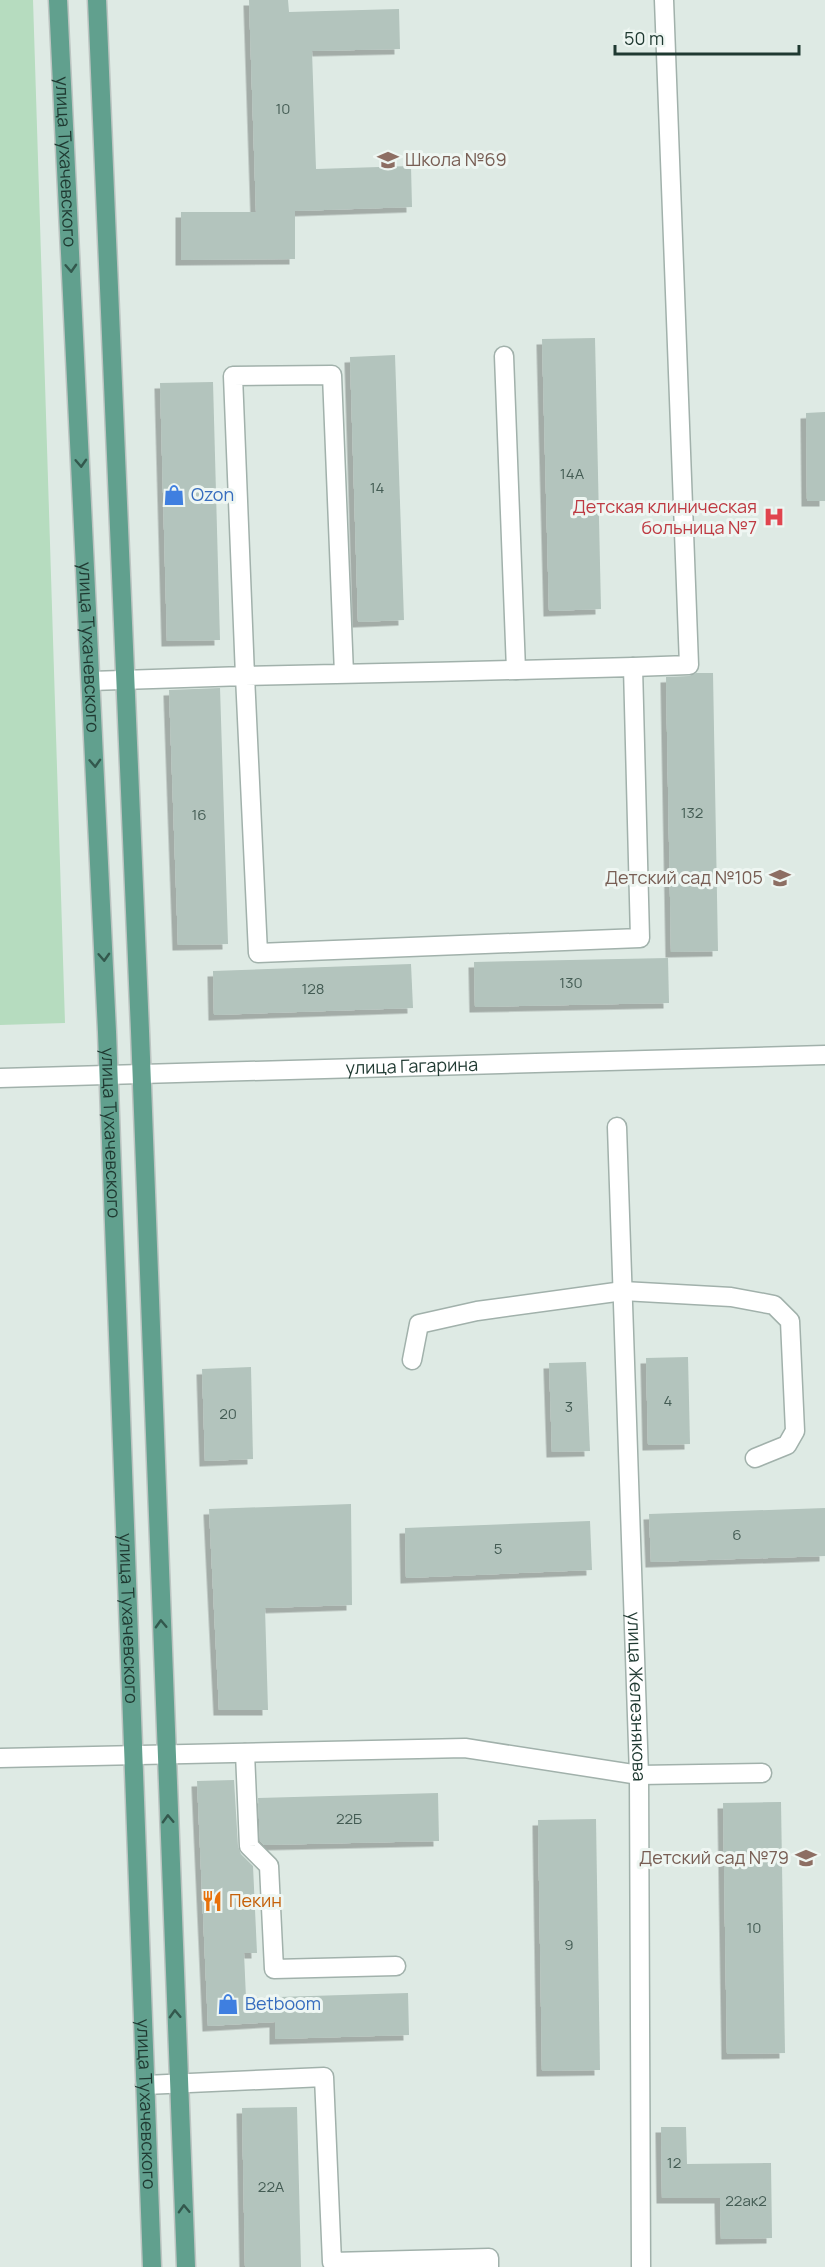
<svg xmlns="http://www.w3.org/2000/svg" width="825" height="2267" viewBox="0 0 825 2267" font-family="Manrope,sans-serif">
<defs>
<filter id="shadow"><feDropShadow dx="-5.5" dy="5.5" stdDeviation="0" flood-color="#0004"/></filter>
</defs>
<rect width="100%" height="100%" fill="#deeae4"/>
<!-- green -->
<polygon fill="#b6dcbf" points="0,0 33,0 65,1023 0,1025"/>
<!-- building -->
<g fill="#b3c4bd" filter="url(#shadow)">
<polygon points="249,0 288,0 289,12 399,9 400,49 312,51 316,169 411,166 412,207 295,211 295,259 181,260 181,212 256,212"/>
<polygon points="595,338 601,609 549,611 542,339"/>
<polygon points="395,355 404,620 358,622 350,357"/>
<polygon points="213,382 220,640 167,641 160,383"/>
<polygon points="825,412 825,501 807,501 806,413"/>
<polygon points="696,673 713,673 718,951 671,952 666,677 689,676"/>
<polygon points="220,688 228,944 178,945 169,690"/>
<polygon points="668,958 669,1003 475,1007 474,962"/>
<polygon points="411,964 413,1008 214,1015 213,971"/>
<polygon points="688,1357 690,1444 648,1445 646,1358"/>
<polygon points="586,1362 590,1451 552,1452 549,1363"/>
<polygon points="251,1367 253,1459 205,1461 202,1369"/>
<polygon points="351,1504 352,1605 265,1608 268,1710 219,1710 209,1509"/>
<polygon points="825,1508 825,1556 651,1562 649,1514"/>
<polygon points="590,1521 592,1570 406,1578 405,1528"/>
<polygon points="234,1780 238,1846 241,1854 253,1866 257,1953 244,1953 246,1998 408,1993 409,2035 275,2039 275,2022 208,2026 197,1781"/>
<polygon points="438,1793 439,1841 264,1845 260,1841 258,1798"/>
<polygon points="781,1802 785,2053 727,2054 723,1803"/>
<polygon points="596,1819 600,2070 542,2071 538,1820"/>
<polygon points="297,2107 301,2267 245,2267 242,2108"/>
<polygon points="661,2127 686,2127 687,2164 771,2163 772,2238 721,2239 720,2198 662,2198"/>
</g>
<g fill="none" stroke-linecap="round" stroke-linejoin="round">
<defs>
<g id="minor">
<polyline points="504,356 516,670"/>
<polyline points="633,667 689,665 664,0"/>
<path d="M 91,681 L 245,676 L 258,953 L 640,938 L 633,667 C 504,671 374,673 245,676 L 233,376 L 332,375 L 344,674"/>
<path id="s1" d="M 0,1078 L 825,1055"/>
<path id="s2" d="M 617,1127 L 639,1775 L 641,2267"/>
<polyline points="412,1360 419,1324 477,1311 623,1291 731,1297 774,1305 790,1321 795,1431 787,1445 755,1458"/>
<polyline points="245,1753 249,1846 269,1866 274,1969 396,1966"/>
<polyline points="0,1758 465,1748 639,1775 762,1773"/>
<polyline points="145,2085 324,2077 332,2262 489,2258 489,2267"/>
</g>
<g id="major">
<path id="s3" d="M 58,0 L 107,1032 L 152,2267"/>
<polyline points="97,0 140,1031 186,2267"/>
</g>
</defs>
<!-- minor casing -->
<use href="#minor" stroke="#a1b1ab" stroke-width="21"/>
<!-- major casing -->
<use href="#major" stroke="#bcc4c1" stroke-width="21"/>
<!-- minor -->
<use href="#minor" stroke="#fff" stroke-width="18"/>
<!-- major -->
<use href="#major" stroke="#61a08e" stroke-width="18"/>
</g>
<!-- one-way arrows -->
<defs><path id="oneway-chevron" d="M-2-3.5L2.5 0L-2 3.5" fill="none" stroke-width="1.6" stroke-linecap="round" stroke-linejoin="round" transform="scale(1.5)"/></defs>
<g stroke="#33584d">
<use href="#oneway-chevron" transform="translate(71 268) rotate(87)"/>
<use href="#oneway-chevron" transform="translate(81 463) rotate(87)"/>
<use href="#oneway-chevron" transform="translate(95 763) rotate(87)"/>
<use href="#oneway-chevron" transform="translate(104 957) rotate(87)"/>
<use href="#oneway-chevron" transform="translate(161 1624) rotate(-92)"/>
<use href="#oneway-chevron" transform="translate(168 1819) rotate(-92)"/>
<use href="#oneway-chevron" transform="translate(175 2014) rotate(-92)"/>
<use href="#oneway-chevron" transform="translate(184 2209) rotate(-92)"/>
</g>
<!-- icons -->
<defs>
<symbol id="school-bare" viewBox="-9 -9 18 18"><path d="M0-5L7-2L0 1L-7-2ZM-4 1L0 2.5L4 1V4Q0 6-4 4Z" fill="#8d6e63" stroke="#eef6f2" stroke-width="2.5" paint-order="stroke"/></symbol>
<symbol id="shop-bare" viewBox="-9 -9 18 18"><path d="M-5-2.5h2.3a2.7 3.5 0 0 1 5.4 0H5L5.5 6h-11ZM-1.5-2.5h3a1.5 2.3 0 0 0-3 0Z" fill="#3f7fe0" stroke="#eef6f2" stroke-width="2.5" paint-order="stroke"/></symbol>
<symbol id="hospital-bare" viewBox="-9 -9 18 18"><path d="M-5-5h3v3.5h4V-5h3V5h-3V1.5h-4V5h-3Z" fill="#e0444e" stroke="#eef6f2" stroke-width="2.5" paint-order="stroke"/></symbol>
<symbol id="restaurant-bare" viewBox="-9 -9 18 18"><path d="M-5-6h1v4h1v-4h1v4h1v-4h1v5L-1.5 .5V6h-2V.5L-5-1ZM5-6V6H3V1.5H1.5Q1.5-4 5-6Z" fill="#e8710a" stroke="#eef6f2" stroke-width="2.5" paint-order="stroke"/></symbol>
</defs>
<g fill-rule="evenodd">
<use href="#school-bare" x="373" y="145" width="30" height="30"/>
<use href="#shop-bare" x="159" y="480" width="30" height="30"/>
<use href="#hospital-bare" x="759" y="502" width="30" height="30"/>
<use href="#school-bare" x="765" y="863" width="30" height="30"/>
<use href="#school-bare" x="791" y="1843" width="30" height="30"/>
<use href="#restaurant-bare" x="197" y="1886" width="30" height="30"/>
<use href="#shop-bare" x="213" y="1989" width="30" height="30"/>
</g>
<g text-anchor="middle" stroke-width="6" stroke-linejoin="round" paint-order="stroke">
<!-- number labels -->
<g font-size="15" fill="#445c54">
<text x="283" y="114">10</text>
<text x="572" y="479">14А</text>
<text x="377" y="493">14</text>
<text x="692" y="818">132</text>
<text x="199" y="820">16</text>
<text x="571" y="988">130</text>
<text x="313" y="994">128</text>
<text x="668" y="1406">4</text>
<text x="569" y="1412">3</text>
<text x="228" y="1419">20</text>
<text x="737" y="1540">6</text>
<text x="498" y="1554">5</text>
<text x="349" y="1824">22Б</text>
<text x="754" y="1933">10</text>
<text x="569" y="1950">9</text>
<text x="674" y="2168">12</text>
<text x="271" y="2192">22А</text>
<text x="746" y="2206">22ак2</text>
</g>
<!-- education labels -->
<g font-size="18" fill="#785e54" stroke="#eef6f2" text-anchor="end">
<text x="405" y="166" text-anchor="start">Школа №69</text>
<text x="763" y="884">Детский сад №105</text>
<text x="789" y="1864">Детский сад №79</text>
</g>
<!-- street labels -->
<g font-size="18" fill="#1f3931" stroke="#eef6f2">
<text dy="6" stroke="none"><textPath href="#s3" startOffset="162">улица Тухачевского</textPath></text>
<text dy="6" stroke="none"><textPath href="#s3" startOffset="648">улица Тухачевского</textPath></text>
<text dy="6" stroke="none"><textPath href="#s1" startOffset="412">улица Гагарина</textPath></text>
<text dy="6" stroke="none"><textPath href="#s3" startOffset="1134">улица Тухачевского</textPath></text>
<text dy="6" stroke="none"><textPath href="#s3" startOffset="1620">улица Тухачевского</textPath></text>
<text dy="6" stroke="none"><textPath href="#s2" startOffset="570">улица Железнякова</textPath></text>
<text dy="6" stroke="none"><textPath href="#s3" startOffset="2106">улица Тухачевского</textPath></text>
</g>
<!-- shop labels -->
<g font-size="18" fill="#366cbe" stroke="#eef6f2" text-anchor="start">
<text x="191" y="501">Ozon</text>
<text x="245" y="2010">Betboom</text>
</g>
<!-- health labels -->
<g font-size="18" fill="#be3a42" stroke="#eef6f2" text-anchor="end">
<text x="757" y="513">Детская клиническая<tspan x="757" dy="21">больница №7</tspan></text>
</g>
<!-- food labels -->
<g font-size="18" fill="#c56008" stroke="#eef6f2" text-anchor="start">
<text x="229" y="1907">Пекин</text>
</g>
</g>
<!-- scale -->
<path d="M615 45v9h184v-9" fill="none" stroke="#1f3931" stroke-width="3"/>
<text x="624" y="45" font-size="18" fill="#1f3931" stroke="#eef6f2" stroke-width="4.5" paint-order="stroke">50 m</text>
</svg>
